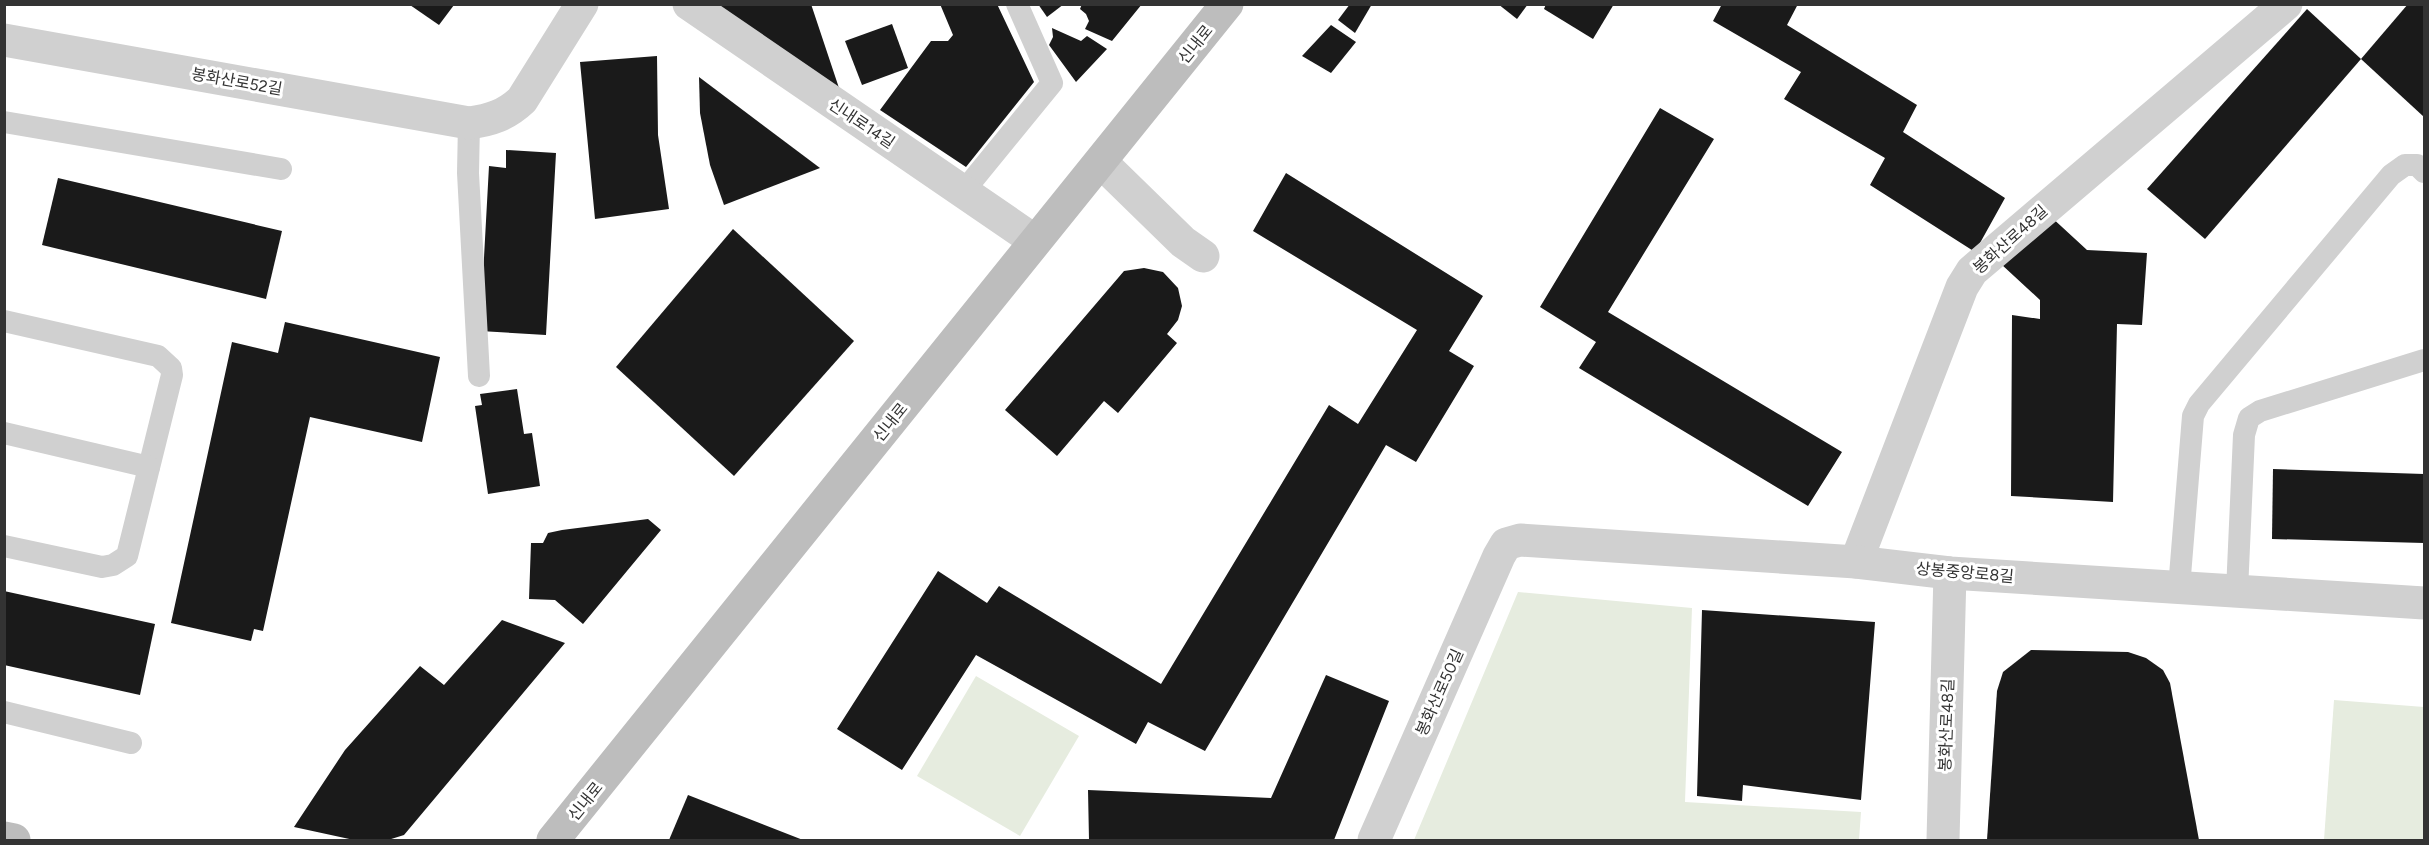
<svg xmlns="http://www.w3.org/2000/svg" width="2429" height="845" viewBox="0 0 2429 845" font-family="Figtree,'Noto Sans KR',sans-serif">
<rect width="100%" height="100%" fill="#fff"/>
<!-- green -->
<g fill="#e6ecdf">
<polygon points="1518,592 1692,608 1685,802 1861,812 1859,840 1414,840"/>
<polygon points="976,676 1079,736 1020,836 917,776"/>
<polygon points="2334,700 2424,707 2424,840 2324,840"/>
</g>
<!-- building -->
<g fill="#1a1a1a">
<polygon points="716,4 811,4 840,91"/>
<polygon points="940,4 997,4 1034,82 966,167 880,110 931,41 948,41 953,35"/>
<polygon points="1038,4 1064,4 1047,17"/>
<polygon points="1082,4 1142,4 1112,41 1085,29 1089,21 1086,14 1080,9"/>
<polygon points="1350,4 1372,4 1355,33 1338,20"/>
<polygon points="1498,4 1528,4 1517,19"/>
<polygon points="1546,4 1614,4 1593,39 1544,9"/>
<polygon points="1722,4 1798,4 1787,25 1917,105 1903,132 2005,198 1975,252 1870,185 1885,158 1784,99 1801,72 1713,21"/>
<polygon points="2408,4 2424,4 2424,117 2361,59"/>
<polygon points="410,5 454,5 439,25"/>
<polygon points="2307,9 2361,59 2205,239 2147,189"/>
<polygon points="892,24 908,68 862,85 845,41"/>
<polygon points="1331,25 1356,42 1331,73 1302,56"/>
<polygon points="1052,28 1081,41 1087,36 1107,49 1076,82 1049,45 1053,37"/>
<polygon points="657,56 658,135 669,209 595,219 580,62"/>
<polygon points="699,77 820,168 724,205 710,165 700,113"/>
<polygon points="1660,108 1714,139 1608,312 1842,452 1808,506 1579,368 1596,342 1540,307"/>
<polygon points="506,150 556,153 546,335 480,331 489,166 506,168"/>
<polygon points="1286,173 1483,296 1449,351 1474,366 1416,462 1386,445 1205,751 1148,722 1136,744 976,655 902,770 837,729 938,571 987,603 999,586 1161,684 1329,405 1358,424 1417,330 1253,231"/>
<polygon points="58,178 282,231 266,299 42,245"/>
<polygon points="2049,215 2087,250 2147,253 2142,325 2117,324 2113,502 2011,496 2012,315 2040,319 2040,300 2001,264"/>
<polygon points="733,229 854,341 734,476 616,367"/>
<polygon points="1144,268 1163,272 1178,288 1182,306 1178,320 1167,334 1177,343 1118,413 1104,401 1057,456 1005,410 1124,271"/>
<polygon points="285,322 440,357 422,442 310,417 263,631 254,629 251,641 171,623 232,342 278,353"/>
<polygon points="517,389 524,434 532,433 540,486 488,494 475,406 482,405 480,394"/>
<polygon points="2273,469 2424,474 2424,543 2272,539"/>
<polygon points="648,519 661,530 583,624 555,600 529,599 531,543 543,543 548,533 562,530"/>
<polygon points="4,591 155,624 140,695 4,665"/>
<polygon points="1702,610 1875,622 1861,800 1743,785 1742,801 1697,796"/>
<polygon points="502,620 565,643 404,835 388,840 354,840 294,827 345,750 420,666 444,685"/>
<polygon points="2031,650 2128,652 2146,658 2163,670 2170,683 2199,840 1987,840 1997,691 2003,672"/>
<polygon points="1326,675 1389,701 1334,840 1089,840 1088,790 1271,798"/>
<polygon points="688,795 803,840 669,840"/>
</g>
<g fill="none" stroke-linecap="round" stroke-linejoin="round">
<!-- lane -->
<g stroke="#d0d0d0" stroke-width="22">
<polyline points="4,122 281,169"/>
<polyline points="469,123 468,173 479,376"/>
<polyline points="963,192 1052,83 1017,4"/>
<polyline points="4,321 158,356 171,368 172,375 127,556 113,565 102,567 4,546"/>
<polyline points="4,433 149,467"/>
<polyline points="2179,588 2193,416 2199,404 2391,175 2405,165 2417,165 2424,172"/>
<polyline points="2237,591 2244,435 2249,418 2260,411 2424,360"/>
<polyline points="4,712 131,743"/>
</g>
<!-- street -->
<g stroke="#d0d0d0" stroke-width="33">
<polyline points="689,4 1035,241"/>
<path d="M 4,40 L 469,123 C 491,120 506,115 522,100 L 582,4"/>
<polyline points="1101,162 1183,242 1203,256"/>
<polyline points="1856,562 1962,287 1972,271 2286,4"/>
<polyline points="1374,840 1499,556 1506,544 1520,540 1856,562 1950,573 2424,603"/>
<polyline points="1943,840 1950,573"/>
</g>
<!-- secondary -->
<g stroke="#bdbdbd" stroke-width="33">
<polyline points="4,838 14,840"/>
<polyline points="553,840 1227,4"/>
</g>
</g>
<g text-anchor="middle" stroke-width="6" stroke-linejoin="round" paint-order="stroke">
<!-- street labels -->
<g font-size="16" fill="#333" stroke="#fff">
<text transform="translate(1195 44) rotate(-51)" y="6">신내로</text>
<text transform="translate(237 81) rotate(10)" y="6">봉화산로52길</text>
<text transform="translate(862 123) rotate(34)" y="6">신내로14길</text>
<text transform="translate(2010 239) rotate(-42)" y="6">봉화산로48길</text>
<text transform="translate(890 422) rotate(-51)" y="6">신내로</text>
<text transform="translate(1965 572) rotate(5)" y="6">상봉중앙로8길</text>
<text transform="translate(1439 692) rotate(-66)" y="6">봉화산로50길</text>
<text transform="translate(1946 725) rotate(-88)" y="6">봉화산로48길</text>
<text transform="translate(585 801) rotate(-51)" y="6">신내로</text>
</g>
</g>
<!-- border -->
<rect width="2429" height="845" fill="none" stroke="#333333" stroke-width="12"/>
</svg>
